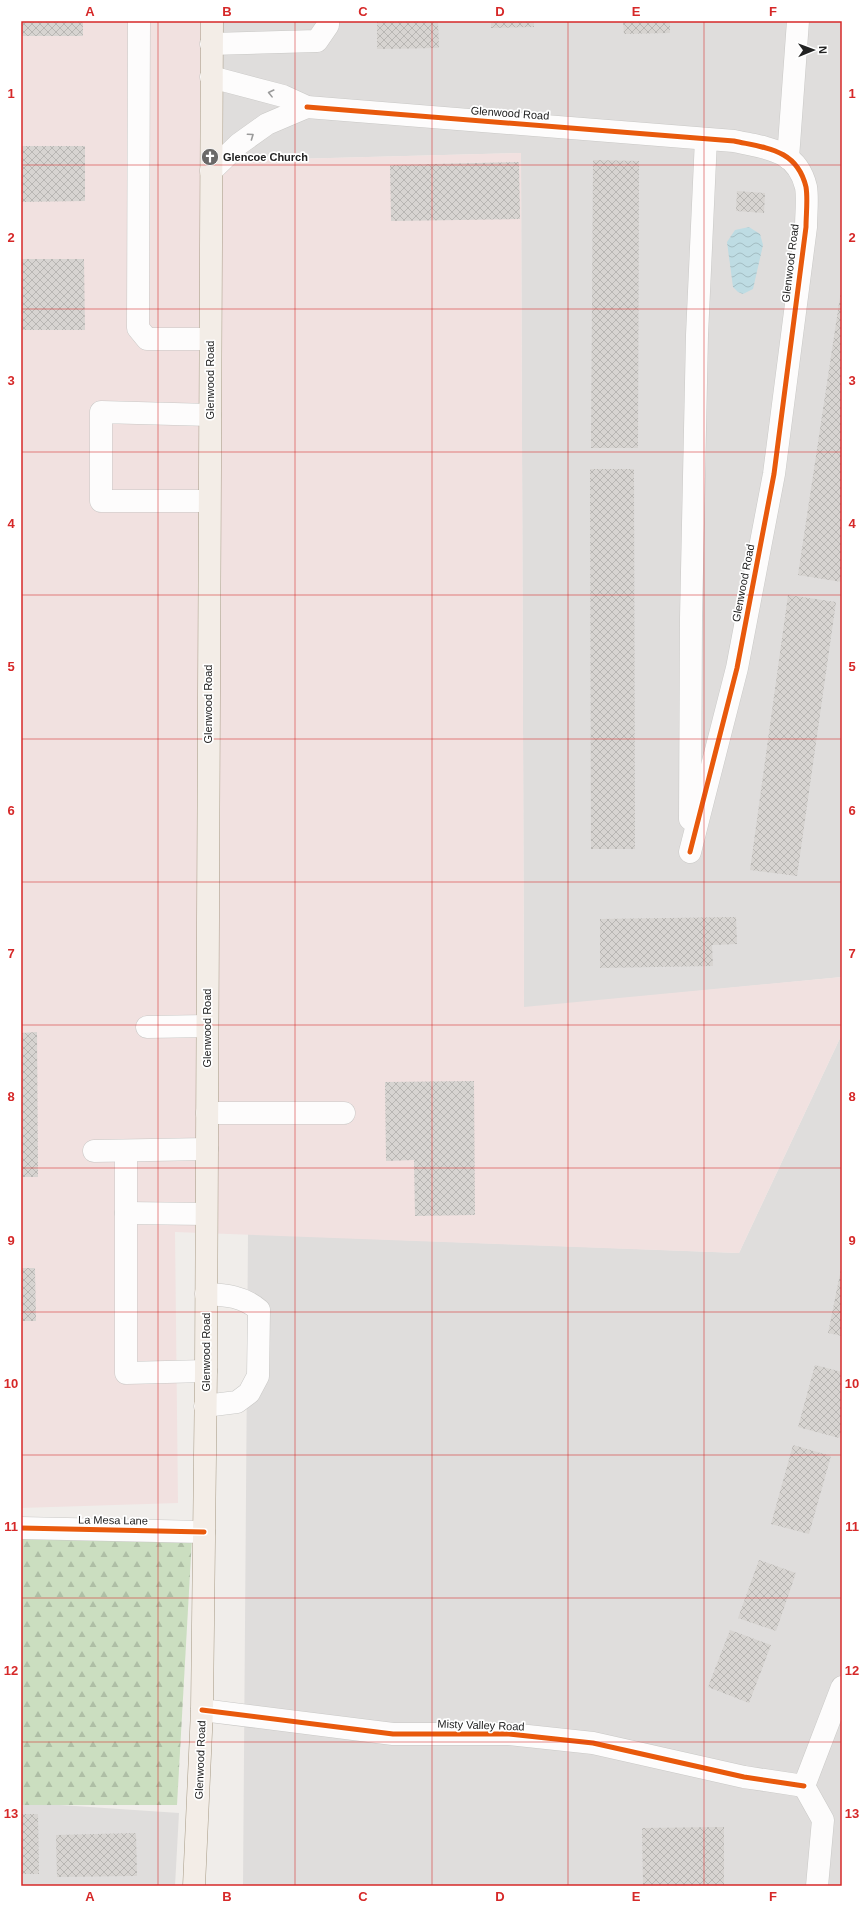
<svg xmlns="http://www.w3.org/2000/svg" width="863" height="1907" viewBox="0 0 863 1907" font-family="Arial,sans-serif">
<defs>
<pattern id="forest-firs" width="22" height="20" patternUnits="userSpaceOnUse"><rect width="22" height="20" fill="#cbdec0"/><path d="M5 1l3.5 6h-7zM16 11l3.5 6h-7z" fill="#aebea5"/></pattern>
<pattern id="water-waves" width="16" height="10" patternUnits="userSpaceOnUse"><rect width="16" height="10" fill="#bedce3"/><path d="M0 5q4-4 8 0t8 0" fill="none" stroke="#a3bcc2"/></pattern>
<pattern id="building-cross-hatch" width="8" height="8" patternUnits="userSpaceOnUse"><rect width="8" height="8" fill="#d7d4d1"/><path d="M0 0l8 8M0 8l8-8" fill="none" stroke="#b8b6b3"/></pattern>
</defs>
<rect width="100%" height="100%" fill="#f0edea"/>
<!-- residential -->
<g fill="#dfdddc">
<polygon points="215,21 842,21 842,977 524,1008 521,153 214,161"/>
<polygon points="842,1034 842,1886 243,1886 248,1234 739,1253"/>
<polygon points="21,1805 60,1805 179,1813 175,1886 21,1886"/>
</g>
<!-- commercial -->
<polygon fill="#f1e1e0" points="21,21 215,21 214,161 521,153 524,1007 842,977 842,1034 739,1253 175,1232 178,1503 21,1508"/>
<!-- forest -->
<polygon fill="url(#forest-firs)" points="21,1531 192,1538 177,1805 21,1805"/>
<!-- water -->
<polygon fill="url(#water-waves)" points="749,227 760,234 763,245 753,289 743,294 738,292 733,287 727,242 735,230"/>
<!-- building -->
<g fill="url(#building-cross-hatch)">
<rect x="21" y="21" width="62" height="15"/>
<polygon points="377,21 438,21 439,48 377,49"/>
<polygon points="491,21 534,21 534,27 491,28"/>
<polygon points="623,21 670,21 670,33 624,34"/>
<polygon points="21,146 85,146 85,201 21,202"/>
<polygon points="593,160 639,161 638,448 591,448"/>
<polygon points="519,162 520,219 391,221 390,165"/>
<polygon points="737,191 765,193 764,213 736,211"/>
<polygon points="21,259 84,259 85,330 21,330"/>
<polygon points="841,290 842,290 842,582 798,575"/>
<polygon points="590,469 634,469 635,849 591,849"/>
<polygon points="788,595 836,602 797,876 750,870"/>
<polygon points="736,917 737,944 712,945 713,966 600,968 600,919"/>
<polygon points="37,1032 38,1177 21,1177 21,1033"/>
<polygon points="474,1081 475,1215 415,1216 414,1160 386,1161 385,1082"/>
<polygon points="21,1268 35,1268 36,1321 21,1321"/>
<polygon points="841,1269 842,1269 842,1336 828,1333"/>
<polygon points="815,1365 842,1372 842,1429 839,1438 798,1427"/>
<polygon points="793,1445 831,1456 809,1534 771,1524"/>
<polygon points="759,1560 796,1573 776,1631 738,1618"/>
<polygon points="730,1630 771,1645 749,1703 708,1687"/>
<polygon points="21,1814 38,1814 39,1874 21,1874"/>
<polygon points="724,1827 724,1886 643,1886 642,1828"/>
<polygon points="136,1833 137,1876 57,1877 56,1835"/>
</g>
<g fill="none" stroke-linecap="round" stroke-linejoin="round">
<defs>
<g id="minor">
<polyline points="139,21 138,328 147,339 210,339"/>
<polyline points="211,44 317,41 328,25 328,21"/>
<path d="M 211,77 L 283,96 L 307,107 L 734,141 C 766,148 797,149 806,187 C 808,199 806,215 806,227 L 774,474 L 737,668 L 690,852"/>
<polyline points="788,158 798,21"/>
<polyline points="211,171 239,144 267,124 307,107"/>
<polyline points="209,501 101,501 101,412 210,415"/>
<polyline points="690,819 691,618 697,335 706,139"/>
<polyline points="147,1027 207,1026"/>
<polyline points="207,1113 344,1113"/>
<polyline points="94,1151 207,1149"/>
<polyline points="126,1151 126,1373 206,1371"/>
<polyline points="126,1213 206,1214"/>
<path d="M 205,1406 L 237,1402 L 249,1393 L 258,1376 L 259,1310 C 243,1296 226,1295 206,1294"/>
<polyline points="21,1528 204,1532"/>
<polyline points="202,1710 393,1734 509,1734 593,1743 744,1777 804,1786"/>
<polyline points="804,1786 823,1820 817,1886"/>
<polyline points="804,1786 842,1687"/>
</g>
<polyline id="major" points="194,1886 202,1710 206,1371 212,21"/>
</defs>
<!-- minor casing -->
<use href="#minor" stroke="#c9c8c6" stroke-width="23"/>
<!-- major casing -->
<use href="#major" stroke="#a79b86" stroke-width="23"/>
<!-- minor -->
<use href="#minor" stroke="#fdfcfc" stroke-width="22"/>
<!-- major -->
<use href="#major" stroke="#f3ede7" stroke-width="22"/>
<defs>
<g id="cycleway">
<path d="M 307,107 L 734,141 C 766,148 797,149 806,187 C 808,199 806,215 806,227 L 774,474 L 737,668 L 690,852"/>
<polyline points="21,1528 204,1532"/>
<polyline points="202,1710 393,1734 509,1734 593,1743 744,1777 804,1786"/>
</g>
</defs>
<!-- cycleway casing -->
<use href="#cycleway" stroke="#fff" stroke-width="8"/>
<!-- cycleway -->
<use href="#cycleway" stroke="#e8590c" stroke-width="5"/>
</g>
<!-- one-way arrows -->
<defs><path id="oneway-chevron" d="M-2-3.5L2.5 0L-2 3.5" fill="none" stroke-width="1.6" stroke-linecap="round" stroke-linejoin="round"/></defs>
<g stroke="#9a9a9a">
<use href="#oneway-chevron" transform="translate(271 93) rotate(-166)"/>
<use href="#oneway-chevron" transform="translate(251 136) rotate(-35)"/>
</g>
<!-- grid -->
<path fill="none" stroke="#d62828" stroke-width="1" stroke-opacity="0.55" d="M 158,21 L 158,1886M 295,21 L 295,1886M 432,21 L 432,1886M 568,21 L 568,1886M 704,21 L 704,1886M 21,165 L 842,165M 21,309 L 842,309M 21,452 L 842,452M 21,595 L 842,595M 21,739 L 842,739M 21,882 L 842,882M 21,1025 L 842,1025M 21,1168 L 842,1168M 21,1312 L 842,1312M 21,1455 L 842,1455M 21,1598 L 842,1598M 21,1742 L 842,1742"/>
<!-- icons -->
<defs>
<symbol id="church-disc" viewBox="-11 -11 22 22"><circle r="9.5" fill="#6a6968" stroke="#fff"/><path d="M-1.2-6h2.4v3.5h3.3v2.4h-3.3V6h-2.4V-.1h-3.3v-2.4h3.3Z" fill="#fff"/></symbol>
</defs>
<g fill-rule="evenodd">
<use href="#church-disc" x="200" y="147" width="20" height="20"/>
</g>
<g text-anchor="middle" stroke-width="3.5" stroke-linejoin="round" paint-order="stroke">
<!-- street labels -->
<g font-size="11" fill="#222" stroke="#fff">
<text transform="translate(510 113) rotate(4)" y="4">Glenwood Road</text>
<text transform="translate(790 263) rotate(-83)" y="4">Glenwood Road</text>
<text transform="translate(210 380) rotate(-90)" y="4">Glenwood Road</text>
<text transform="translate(743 583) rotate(-79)" y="4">Glenwood Road</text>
<text transform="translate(208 704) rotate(-90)" y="4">Glenwood Road</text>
<text transform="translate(207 1028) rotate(-90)" y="4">Glenwood Road</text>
<text transform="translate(206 1352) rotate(-90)" y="4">Glenwood Road</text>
<text transform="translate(113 1520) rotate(1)" y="4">La Mesa Lane</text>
<text transform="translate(481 1725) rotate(2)" y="4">Misty Valley Road</text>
<text transform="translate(200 1760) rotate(-88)" y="4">Glenwood Road</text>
</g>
<!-- poi labels -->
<g font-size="11" font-weight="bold" fill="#222" stroke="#fff" text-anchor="start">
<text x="223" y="161">Glencoe Church</text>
</g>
</g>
<!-- border -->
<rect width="863" height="1907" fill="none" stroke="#ffffff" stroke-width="44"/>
<!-- north arrow -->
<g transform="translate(813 50) rotate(89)" stroke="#ffffff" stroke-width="3" paint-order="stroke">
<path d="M0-3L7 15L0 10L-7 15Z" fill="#222222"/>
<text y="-6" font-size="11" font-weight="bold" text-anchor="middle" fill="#222222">N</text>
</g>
<rect x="22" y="22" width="819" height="1863" fill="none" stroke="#d62828" stroke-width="1.5"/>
<g font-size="13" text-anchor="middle" font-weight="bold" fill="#d62828">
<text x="90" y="16">A</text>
<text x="227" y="16">B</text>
<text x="363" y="16">C</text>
<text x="500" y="16">D</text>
<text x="636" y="16">E</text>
<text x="773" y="16">F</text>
<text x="11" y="98">1</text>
<text x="852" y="98">1</text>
<text x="11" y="242">2</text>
<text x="852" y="242">2</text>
<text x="11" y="385">3</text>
<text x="852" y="385">3</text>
<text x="11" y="528">4</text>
<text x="852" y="528">4</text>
<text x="11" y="671">5</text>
<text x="852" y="671">5</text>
<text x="11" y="815">6</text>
<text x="852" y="815">6</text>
<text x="11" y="958">7</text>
<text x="852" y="958">7</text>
<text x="11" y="1101">8</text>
<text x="852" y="1101">8</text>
<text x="11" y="1245">9</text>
<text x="852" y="1245">9</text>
<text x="11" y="1388">10</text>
<text x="852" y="1388">10</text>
<text x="11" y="1531">11</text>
<text x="852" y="1531">11</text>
<text x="11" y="1675">12</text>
<text x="852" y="1675">12</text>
<text x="11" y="1818">13</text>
<text x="852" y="1818">13</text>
<text x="90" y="1901">A</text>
<text x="227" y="1901">B</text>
<text x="363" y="1901">C</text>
<text x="500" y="1901">D</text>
<text x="636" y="1901">E</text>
<text x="773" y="1901">F</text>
</g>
</svg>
